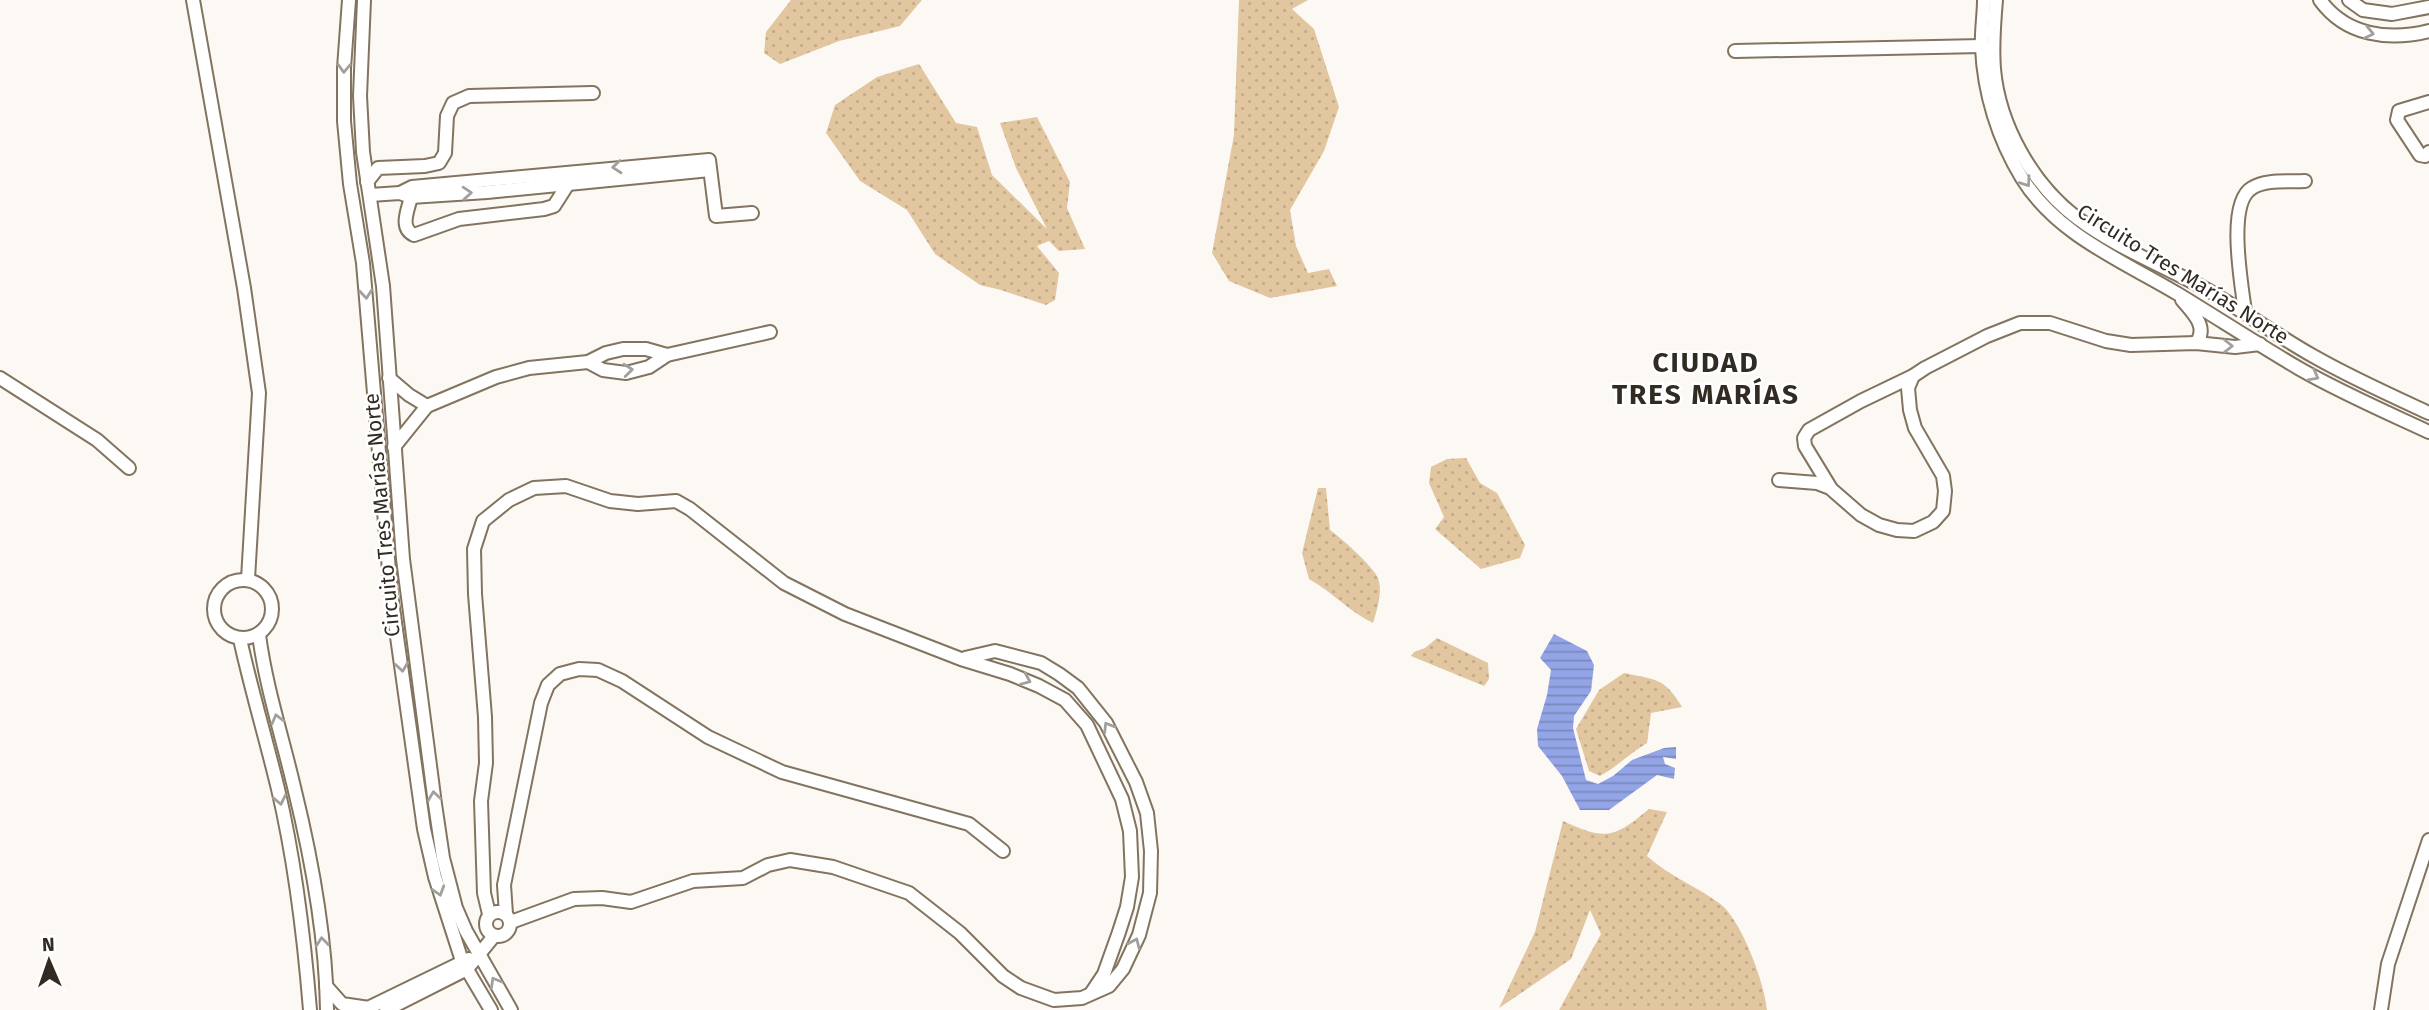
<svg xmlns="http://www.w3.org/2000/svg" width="2429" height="1010" viewBox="0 0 2429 1010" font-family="'Fira Sans',sans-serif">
<defs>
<pattern id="grass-dots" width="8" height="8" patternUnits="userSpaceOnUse" patternTransform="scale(1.75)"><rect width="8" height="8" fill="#e1c6a0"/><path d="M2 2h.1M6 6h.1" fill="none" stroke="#c2aa8a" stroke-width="1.8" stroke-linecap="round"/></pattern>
<pattern id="water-rules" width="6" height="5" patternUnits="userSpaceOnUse" patternTransform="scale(1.75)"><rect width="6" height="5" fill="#94a5e7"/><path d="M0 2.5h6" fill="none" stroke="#7987bb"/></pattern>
</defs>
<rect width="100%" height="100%" fill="#fcf9f4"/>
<!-- grass -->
<g fill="url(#grass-dots)">
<polygon points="791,0 922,0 900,26 839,41 780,64 764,53 766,32"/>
<polygon points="1239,0 1308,0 1292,9 1314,29 1339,107 1324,151 1290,210 1296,246 1308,273 1329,269 1337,286 1270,298 1229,281 1212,253 1234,135"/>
<polygon points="919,64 956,123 977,127 992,175 1047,229 1016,168 1000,123 1037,117 1070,182 1067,208 1085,249 1059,251 1049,241 1037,246 1059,273 1055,300 1046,305 1001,290 980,285 935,254 907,210 860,181 826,133 835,105 877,77"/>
<polygon points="1466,458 1480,483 1497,493 1525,545 1520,558 1481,569 1435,529 1444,517 1429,483 1431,467 1447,459"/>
<path d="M 1318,488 L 1326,488 L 1330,530 C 1341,538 1372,565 1378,578 C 1383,591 1377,610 1373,623 C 1348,611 1334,593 1309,579 L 1302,553 Z"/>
<polygon points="1437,638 1488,663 1489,679 1484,686 1411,656 1414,652 1425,648"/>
<path d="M 1624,673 C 1656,680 1664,677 1682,707 L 1651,713 L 1647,743 C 1630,753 1617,767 1600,776 L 1589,771 L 1576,729 L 1599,690 Z"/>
<path d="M 1649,809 L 1667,812 L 1647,856 C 1669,876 1696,886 1719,903 C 1741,918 1765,984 1767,1010 L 1559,1010 L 1601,934 L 1590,910 L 1571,959 L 1499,1008 L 1535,932 L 1563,821 C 1606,841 1614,838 1649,809 Z"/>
</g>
<!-- water -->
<polygon fill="url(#water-rules)" points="1554,634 1587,651 1594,665 1591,691 1574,716 1573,728 1586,780 1598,784 1613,776 1632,760 1664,748 1676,747 1676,759 1663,757 1665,764 1675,768 1674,779 1657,775 1609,810 1580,810 1562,776 1538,746 1537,729 1547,695 1551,670 1540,658"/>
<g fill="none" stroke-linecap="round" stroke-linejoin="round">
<defs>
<g id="minor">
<polyline points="193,0 244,288 259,393 248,579"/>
<polyline points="349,0 344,68 344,121 350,184 363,263 391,594 424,829 435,877 462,961 491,1010"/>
<polyline points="364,0 360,96 363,152 383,286 403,559 435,804 443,858 456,908 466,931 511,1010"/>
<path d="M 1984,0 C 1984,16 1981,32 1982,48 C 1984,93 1998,139 2022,178 C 2057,235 2123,261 2178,294 C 2219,319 2259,345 2300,369 C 2342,393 2386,412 2429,432"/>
<path d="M 1996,0 C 1994,23 1992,46 1994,69 C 1999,125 2032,184 2077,218 C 2118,249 2167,267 2211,292 C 2246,313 2279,337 2315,357 C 2352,378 2390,395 2429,413"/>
<path d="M 2320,0 C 2346,36 2389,41 2429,31"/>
<polyline points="2349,0 2363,10 2392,14 2429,7"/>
<polyline points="1735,51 1982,46"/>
<polyline points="2429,102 2399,111 2397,120 2420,155 2425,156 2429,152"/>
<polyline points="367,182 378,168 425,166 439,163 445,153 447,116 453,103 469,96 593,93"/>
<polyline points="400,193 412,187 709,160 716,216 752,213"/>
<polyline points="370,195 400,193 411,197 487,192 710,170"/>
<path d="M 411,197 C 408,210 399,228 414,235 L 459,219 L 544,209 L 554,206 L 568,184"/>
<path d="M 2182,300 C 2192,312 2209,327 2196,343"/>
<path d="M 2245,312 C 2242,286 2226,203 2252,188 C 2266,179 2288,182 2305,181"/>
<polyline points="588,362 603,370 626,373 649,367 667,355 770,332"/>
<polyline points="0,378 97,440 129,468"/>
<polyline points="389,378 409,395 427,406"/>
<polyline points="394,447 427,406 496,377 529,368 588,362 606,353 623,349 646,349 667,355"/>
<polyline points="1779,480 1817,483 1830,488 1861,515 1879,525 1897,530 1914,531 1933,522 1943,511 1945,491 1943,476 1915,428 1910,410 1908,388 1913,376 1925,368 1987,336 2020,323 2050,323 2106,341 2131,345 2196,343 2235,347 2260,344"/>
<polyline points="1830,487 1805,446 1804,438 1809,430 1861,401 1913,376"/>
<circle cx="243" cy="609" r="29"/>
<path d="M 259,635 C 266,687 282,736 294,787 C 312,860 326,935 327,1010"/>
<path d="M 240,639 C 251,689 266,739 278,789 C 295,861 304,936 310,1010"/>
<circle cx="498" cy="924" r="12"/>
<polyline points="489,914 484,893 481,801 486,763 485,717 475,594 474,549 483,521 509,500 534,488 566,486 610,501 638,504 676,501 690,509 784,583 845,614 961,659 1010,674 1039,686 1065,700 1087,725 1122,799 1130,831 1132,877 1127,907 1119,932 1104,974 1092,992"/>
<polyline points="506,914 504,885 541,703 548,685 560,674 579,669 598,670 622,681 708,737 782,772 969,824 1003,851"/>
<polyline points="511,922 574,899 602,898 631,902 693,881 743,878 768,865 790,860 833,867 909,893 960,933 1003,976 1021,988 1054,1000 1082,998 1109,986 1123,969 1139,935 1150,893 1151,851 1147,813 1136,782 1106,723 1078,688 1059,674 1041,663 995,651 965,658"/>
<polyline points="326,986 342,1004 369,1008"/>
<polyline points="364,1010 469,959"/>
<polyline points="386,1010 467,969 494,936"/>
<polyline points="2381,1010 2388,964 2429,840"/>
</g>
</defs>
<!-- minor casing -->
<use href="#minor" stroke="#82745f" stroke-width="16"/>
<!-- minor -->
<use href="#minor" stroke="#fff" stroke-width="12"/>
</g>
<!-- one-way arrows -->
<defs><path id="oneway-chevron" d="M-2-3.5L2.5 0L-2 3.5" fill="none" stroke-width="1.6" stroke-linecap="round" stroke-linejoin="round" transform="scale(1.75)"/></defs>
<g stroke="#a2a09c">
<use href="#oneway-chevron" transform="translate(2369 33) rotate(13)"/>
<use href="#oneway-chevron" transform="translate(344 68) rotate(92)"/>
<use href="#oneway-chevron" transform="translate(617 167) rotate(175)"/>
<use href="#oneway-chevron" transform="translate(2026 182) rotate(55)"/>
<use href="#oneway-chevron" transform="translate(467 193) rotate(-4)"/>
<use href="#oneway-chevron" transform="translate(366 294) rotate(85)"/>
<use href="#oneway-chevron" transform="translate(2228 346)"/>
<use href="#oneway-chevron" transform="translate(628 370) rotate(-6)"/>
<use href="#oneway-chevron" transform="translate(2314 376) rotate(28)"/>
<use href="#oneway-chevron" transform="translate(402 667) rotate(82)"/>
<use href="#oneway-chevron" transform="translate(1026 680) rotate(23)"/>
<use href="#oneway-chevron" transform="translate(277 719) rotate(-105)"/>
<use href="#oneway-chevron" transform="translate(1108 727) rotate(-121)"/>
<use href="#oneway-chevron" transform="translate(434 796) rotate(-98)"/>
<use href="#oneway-chevron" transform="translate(280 800) rotate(78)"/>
<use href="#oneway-chevron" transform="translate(439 891) rotate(73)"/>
<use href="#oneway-chevron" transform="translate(322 942) rotate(-96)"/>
<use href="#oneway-chevron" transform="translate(1135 943) rotate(-66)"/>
<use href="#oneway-chevron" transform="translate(495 982) rotate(-120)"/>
</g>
<g text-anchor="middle" stroke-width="5" stroke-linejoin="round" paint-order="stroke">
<!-- street labels -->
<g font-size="21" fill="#312b22" stroke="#fff">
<text transform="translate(2183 274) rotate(32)" y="7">Circuito Tres Marías Norte</text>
<text transform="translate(382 515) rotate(-95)" y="7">Circuito Tres Marías Norte</text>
</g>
<!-- district labels -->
<g font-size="28" font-weight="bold" letter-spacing="2" fill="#312b22" stroke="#fff">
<text x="1706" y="372">CIUDAD<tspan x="1706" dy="32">TRES MARÍAS</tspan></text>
</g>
</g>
<!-- north arrow -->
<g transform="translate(49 961) rotate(358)" stroke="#ffffff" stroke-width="5" paint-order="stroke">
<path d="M0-5L12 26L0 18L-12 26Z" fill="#312b22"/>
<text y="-10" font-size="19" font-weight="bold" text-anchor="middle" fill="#312b22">N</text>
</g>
</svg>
